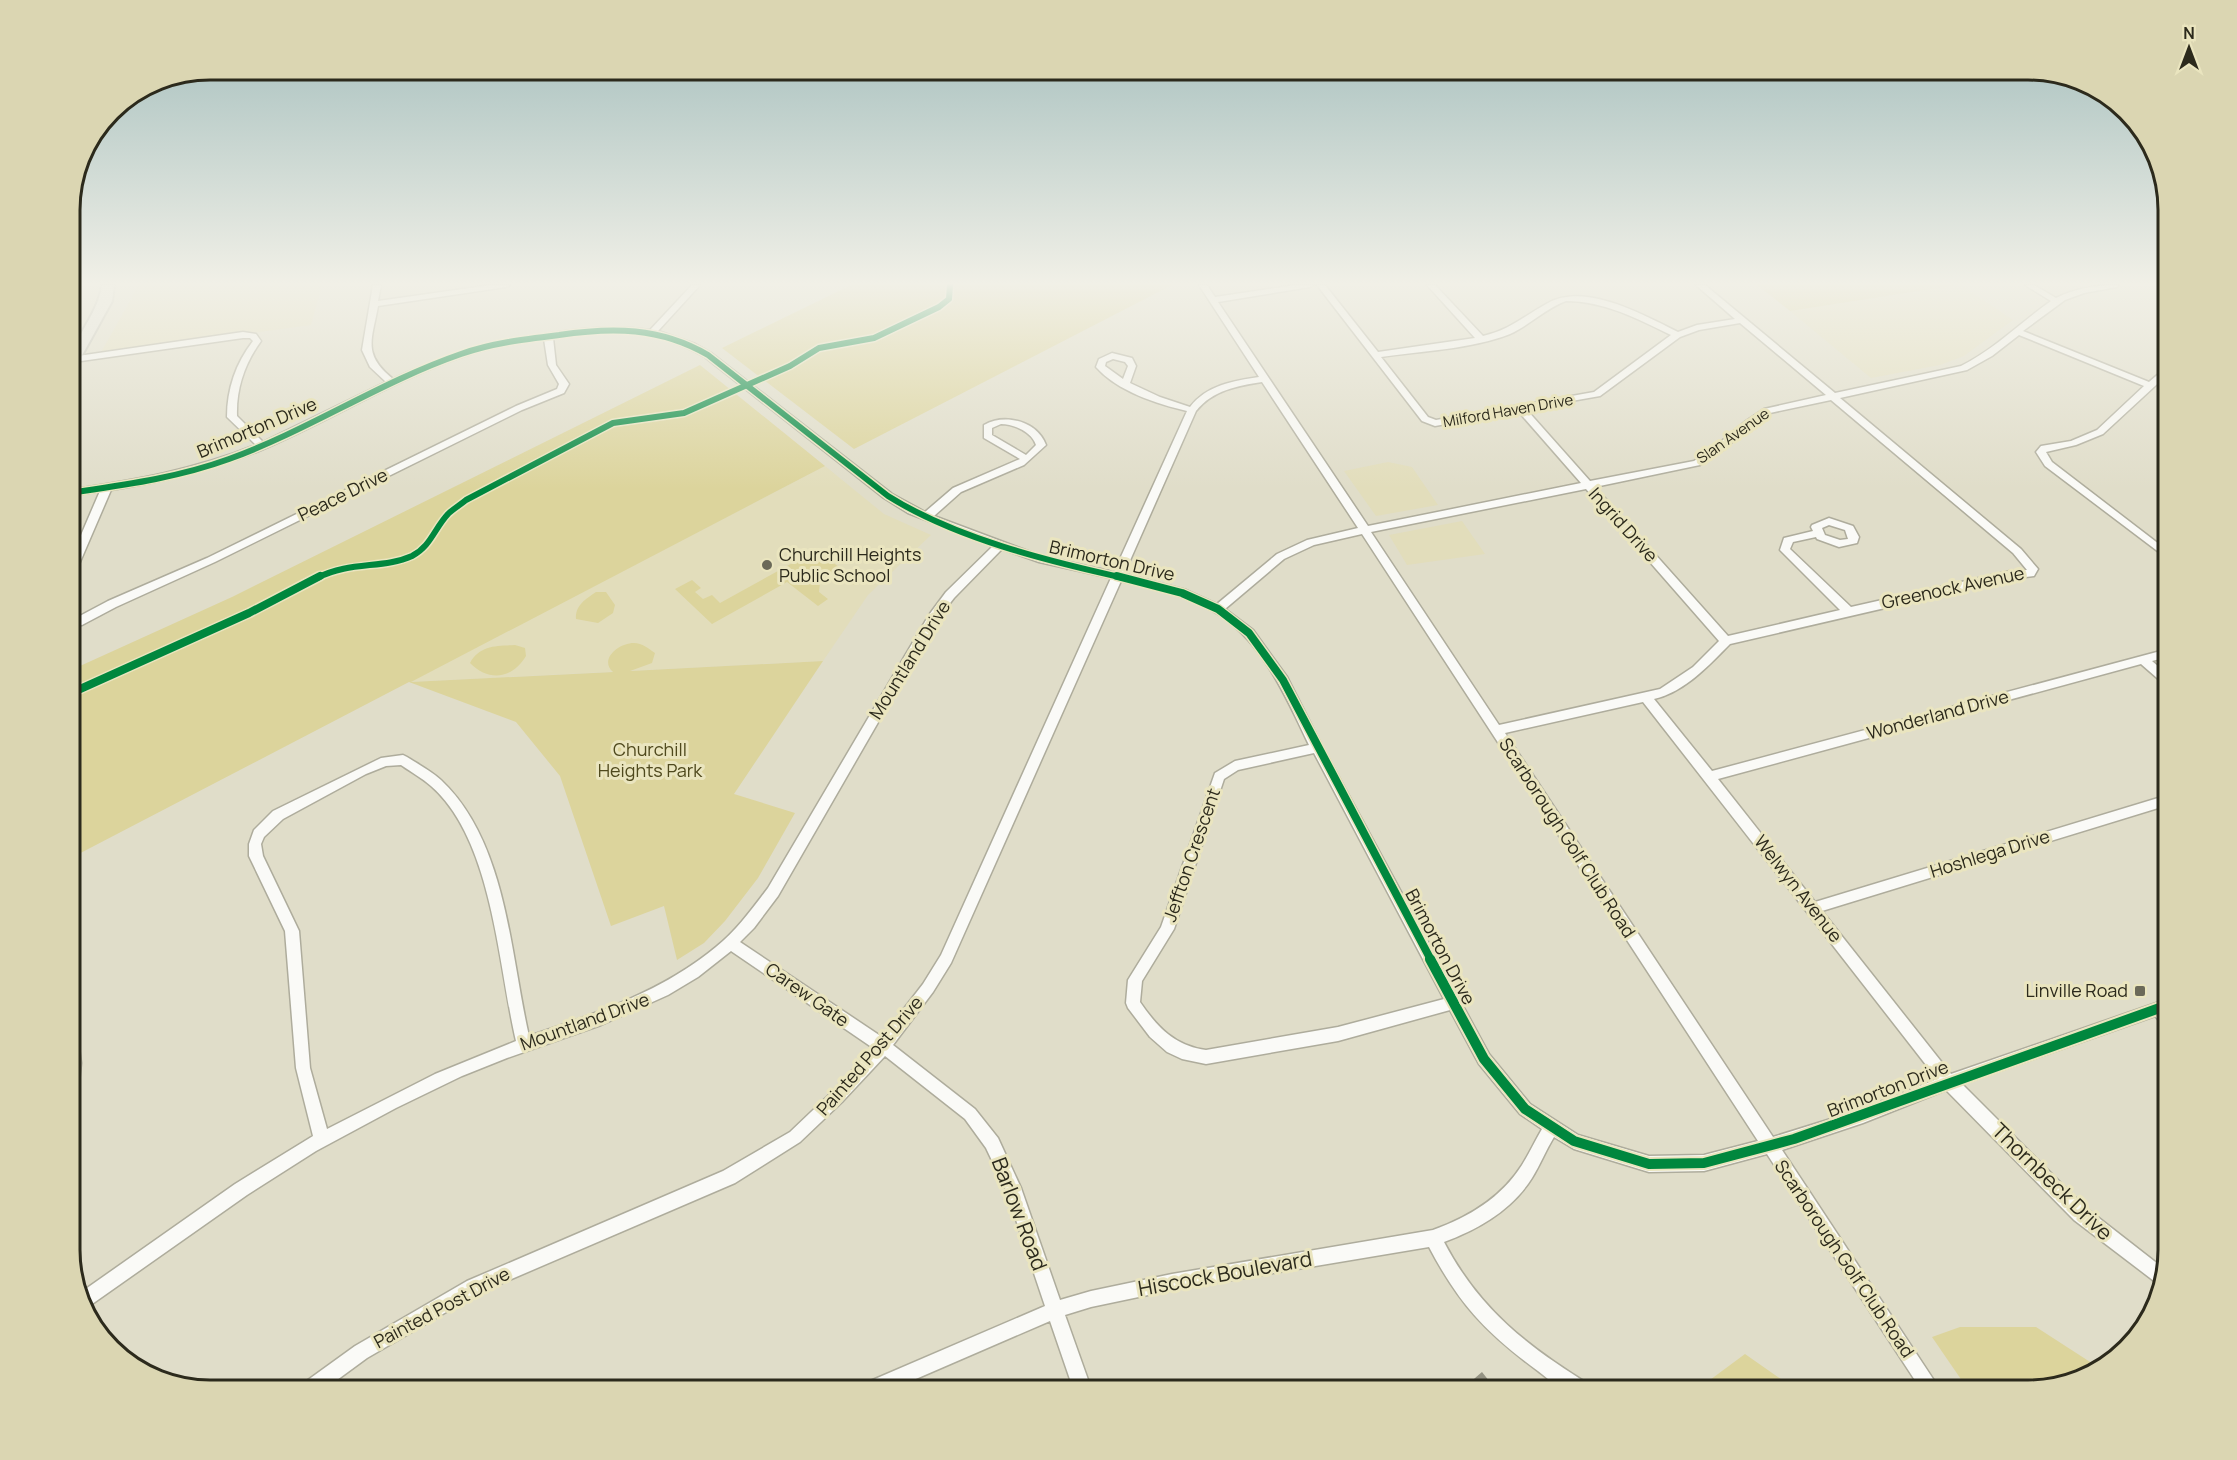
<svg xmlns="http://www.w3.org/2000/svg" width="2237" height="1460" viewBox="0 0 2237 1460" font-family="Manrope,sans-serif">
<rect width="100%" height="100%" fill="#e0ddc9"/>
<!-- built -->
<g fill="#e2ddbb">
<polygon points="139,285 322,285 311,325 100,354"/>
<polygon points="1961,285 2013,320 1964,356 1940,365 1871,378 1790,311"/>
<polygon points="1388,462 1412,467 1438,505 1376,516 1344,471"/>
<polygon points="825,466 884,514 931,535 868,595 823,661 409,682"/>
<polygon points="1462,521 1485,554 1407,565 1389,535"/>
</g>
<!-- green -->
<g fill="#dcd49c">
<polygon points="851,285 1172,285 854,449 722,348"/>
<polygon points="1757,285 1958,285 1790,311"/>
<path d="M 700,365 L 825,466 L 411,682 L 613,672 C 599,660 618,643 634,643 C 642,643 649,649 655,653 L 652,663 L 630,671 L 823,661 L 734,794 L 795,813 L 758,878 L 725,921 L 704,943 L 677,960 L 664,906 L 611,926 L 560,776 L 516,722 L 409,682 L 69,859 L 69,671 L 232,597 Z"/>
<polygon points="816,550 847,573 854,569 866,580 854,585 842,577 821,573 819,592 828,599 818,606 787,582 712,624 675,589 692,580 701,588 695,592 703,599 712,595 720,603"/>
<path d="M 596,592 L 606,592 L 615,605 L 613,613 L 598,623 L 576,619 C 575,605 586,599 596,592 Z"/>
<path d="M 515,645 L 525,648 L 526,656 C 512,679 489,682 470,663 C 480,645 496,646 515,645 Z"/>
<polygon points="1960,1327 2036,1327 2101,1369 2097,1372 2028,1391 1969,1391 1932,1337"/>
<polygon points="1745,1354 1798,1391 1695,1391"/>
</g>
<!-- building -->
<polygon fill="#959383" points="1482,1372 1497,1391 1460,1391"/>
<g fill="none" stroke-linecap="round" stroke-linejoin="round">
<defs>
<g id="minor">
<path d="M 373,285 L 381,285 L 378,301 L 491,285 L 510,285 L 506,287 L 378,306 C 372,340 362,354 393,379 C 445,354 497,341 553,333 C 586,328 617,325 650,330 L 692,285 L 700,285 L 658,331 L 695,344 L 711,353 L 892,494 L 925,512 L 953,488 L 1020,459 L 984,438 L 984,425 C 1005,413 1037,421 1046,445 L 1024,465 L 961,492 L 934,516 L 1041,556 L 1114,572 L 1187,411 C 1157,404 1117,391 1096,367 L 1099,359 L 1112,353 L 1132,358 L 1136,366 L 1130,383 L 1160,397 L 1190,407 C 1207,385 1233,381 1259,377 L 1199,285 L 1207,285 L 1215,297 L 1296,285 L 1314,285 L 1310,287 L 1218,302 L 1368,526 L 1581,483 L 1518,411 L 1435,426 L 1422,421 L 1317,285 L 1325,285 L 1378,352 L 1475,338 L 1427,285 L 1435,285 L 1483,336 C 1510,330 1524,316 1548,303 C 1585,282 1644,315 1678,332 L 1697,325 L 1735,319 L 1696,285 L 1705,285 L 1835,393 L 1961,366 C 1995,349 2020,323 2051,301 L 2025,285 L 2034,285 L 2056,298 C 2076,288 2097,285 2118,285 L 2117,287 L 2084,293 L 2065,300 L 2023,331 L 2149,382 L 2168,366 L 2168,374 L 2103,434 L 2076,445 L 2046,452 L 2052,462 L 2168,551 L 2168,559 L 2045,466 L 2036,452 L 2041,446 L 2071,441 L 2097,430 L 2144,386 L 2019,335 L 1992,356 L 1967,370 L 1840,398 L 2021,549 L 2038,569 L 2034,576 L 2010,579 L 1730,644 C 1709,665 1685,692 1654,699 L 1712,771 L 2168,649 L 2168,657 L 2152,661 L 2168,675 L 2168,685 L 2164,684 L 2141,664 L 1718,779 L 1815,902 L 2168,795 L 2168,805 L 1822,911 L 1951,1074 L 2168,999 L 2168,1027 L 2163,1025 L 2155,1016 L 1962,1084 L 2086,1208 L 2163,1268 L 2158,1284 L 2074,1220 L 1946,1090 L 1863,1123 L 1782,1150 L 1941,1391 L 1922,1391 L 1767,1154 L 1704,1171 L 1649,1172 L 1574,1149 L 1554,1137 C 1546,1150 1540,1165 1532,1178 C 1512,1210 1479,1229 1444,1242 C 1479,1309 1527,1346 1590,1385 L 1593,1391 C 1585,1391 1577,1392 1570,1391 C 1559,1389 1547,1378 1538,1371 C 1486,1333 1459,1304 1429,1247 L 1172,1290 L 1091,1307 L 1065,1315 L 1092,1391 L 1074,1391 L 1050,1321 L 888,1391 L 858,1391 L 861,1385 L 1045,1306 L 1006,1190 L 986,1148 L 965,1119 L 885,1056 L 842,1102 L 800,1142 L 735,1183 L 479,1293 L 367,1358 L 322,1391 L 298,1391 L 301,1385 L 355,1346 L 467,1281 L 723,1171 L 790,1132 L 832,1092 L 873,1048 L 731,951 L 698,977 L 668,995 L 601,1025 L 507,1058 L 462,1076 L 396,1108 L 316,1151 L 247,1195 L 85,1309 L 80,1293 L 235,1184 L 313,1136 L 296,1068 L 285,931 L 249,856 L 249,844 L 254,830 L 273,811 L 381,758 L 403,755 L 407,757 C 418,764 431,771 441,780 C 507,842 510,954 529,1036 C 595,1014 662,992 716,947 C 737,930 752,909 768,888 L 929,615 L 946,592 L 993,546 L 908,513 L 884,498 L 705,357 C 654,327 609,330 553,338 L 556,365 L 569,384 L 564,393 L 522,410 L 215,562 L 116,607 L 82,625 L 69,627 L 69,619 L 76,618 L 108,601 L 207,558 L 516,406 L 557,389 L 559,384 L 548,365 L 544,339 C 517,343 490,347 464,356 C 393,380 330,421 261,450 C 212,470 162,482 111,490 L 74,576 L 69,580 L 69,563 L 100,491 L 69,496 L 69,490 C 135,480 194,470 256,445 L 227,417 C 227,389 236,363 253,341 L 250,338 L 243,338 L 74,362 L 71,361 L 71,357 L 243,332 L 256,334 L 261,341 C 245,363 236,389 237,416 L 263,442 L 386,382 L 370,367 L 362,350 ZM 1566,301 C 1604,301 1638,319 1671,335 L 1594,392 L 1436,420 L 1428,417 L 1381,357 C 1422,351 1472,349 1510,334 C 1530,325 1546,308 1566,301 ZM 1740,323 L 1826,395 L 1764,409 L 1746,421 L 1712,449 L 1694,461 L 1590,481 L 1526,409 L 1600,396 L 1680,337 L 1699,330 ZM 1113,359 L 1125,362 L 1128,366 L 1123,379 L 1105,366 L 1106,362 ZM 1262,382 L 1358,528 L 1307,540 L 1277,554 L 1217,604 L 1186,590 L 1124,574 L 1196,411 C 1213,390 1237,386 1262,382 ZM 1831,400 L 2013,553 L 2027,570 L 2010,571 L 1851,607 L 1790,549 L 1793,542 L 1816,537 L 1817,539 L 1839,547 L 1857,543 L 1859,537 L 1853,526 L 1829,518 L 1812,525 L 1811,527 L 1813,531 L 1784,538 L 1780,550 L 1840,610 L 1728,636 L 1595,487 L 1700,465 L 1719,453 L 1752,425 L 1770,413 ZM 1001,424 C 1014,424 1032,432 1036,445 L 1026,455 L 992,435 L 992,428 ZM 1586,489 L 1719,641 L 1693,667 L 1660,689 L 1499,725 L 1371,532 ZM 1829,525 L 1845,530 L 1848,539 L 1840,540 L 1825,535 L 1822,528 ZM 1362,534 L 1758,1141 L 1704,1155 L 1649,1156 L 1578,1135 L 1530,1104 L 1489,1054 L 1323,748 L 1287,677 L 1253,630 L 1225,609 L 1284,559 L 1314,545 ZM 1002,549 L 1039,562 L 1111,578 L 941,955 L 923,984 L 882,1037 L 740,942 L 754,928 L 778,896 L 937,620 L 954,598 ZM 1121,581 C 1153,588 1185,595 1213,611 C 1262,639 1286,697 1309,745 L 1235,761 L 1215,773 L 1161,927 L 1128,980 L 1126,1003 L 1128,1008 L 1150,1037 L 1167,1052 L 1182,1059 L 1206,1064 L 1338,1041 L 1450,1010 L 1479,1064 L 1520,1114 L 1542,1129 C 1535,1141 1529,1154 1522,1165 C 1501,1198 1469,1217 1433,1230 L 1172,1274 L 1091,1291 L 1060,1300 L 1021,1188 L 998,1138 L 975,1109 L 893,1045 L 933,992 L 951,963 ZM 1643,702 L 1937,1079 L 1863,1109 L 1773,1137 L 1505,733 ZM 1314,753 L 1444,999 L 1338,1027 L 1206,1050 C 1175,1046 1157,1027 1140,1002 L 1142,981 L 1174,929 L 1224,779 L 1238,770 ZM 401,765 C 411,772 422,778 431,786 C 493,840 498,965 516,1041 L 435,1074 L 327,1129 L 310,1068 L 299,931 L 263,856 L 261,844 L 264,837 L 283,819 L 366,774 L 386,766 Z"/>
<polygon points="69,1018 74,1020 76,1025 81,1063 77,1101 74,1106 69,1108"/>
</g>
<path id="major" d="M 102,285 L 114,285 L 112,301 L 75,368 L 69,372 C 69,340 98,317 102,285 Z"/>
</defs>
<!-- minor casing -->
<use href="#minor" stroke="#aeac9c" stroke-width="3"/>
<!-- major casing -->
<use href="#major" stroke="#bebdb2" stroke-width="4"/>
<!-- minor -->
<use href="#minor" fill="#fafaf7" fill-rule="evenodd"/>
<!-- major -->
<use href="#major" fill="#e6e5dc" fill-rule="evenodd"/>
<defs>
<g id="cycleway-far2">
<path d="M 69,493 C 123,485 177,478 229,459 C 309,430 380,382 461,354 C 492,343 526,339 559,335 C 612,327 660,327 708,355 L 888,496 C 955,538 1047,561 1124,578"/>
<path d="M 317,578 C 350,561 383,569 412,556 C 431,546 434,529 448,514 C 453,509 460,505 466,500 L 613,423 L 684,413 L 790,366 L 819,348 L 874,338 L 939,307 L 949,299 L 950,285"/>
</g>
<g id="cycleway-far1">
<polyline points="1117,576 1182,593 1218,609 1249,633 1283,680 1431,960"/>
<polyline points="69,694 249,613 320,576"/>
</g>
<polyline id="cycleway" points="1430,959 1484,1059 1525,1109 1574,1141 1649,1164 1704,1163 1794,1139 2168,1005"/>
</defs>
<!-- cycleway-far2 casing -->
<use href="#cycleway-far2" stroke="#eae5bf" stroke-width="9"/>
<!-- cycleway-far1 casing -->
<use href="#cycleway-far1" stroke="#eae5bf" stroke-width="11"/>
<!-- cycleway casing -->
<use href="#cycleway" stroke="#eae5bf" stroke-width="14"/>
<!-- cycleway-far2 -->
<use href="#cycleway-far2" stroke="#00873e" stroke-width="6"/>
<!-- cycleway-far1 -->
<use href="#cycleway-far1" stroke="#00873e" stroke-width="8"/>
<!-- cycleway -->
<use href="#cycleway" stroke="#00873e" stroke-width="10"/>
</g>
<!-- sky -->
<linearGradient id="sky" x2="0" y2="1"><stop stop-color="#9fbbba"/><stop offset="0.58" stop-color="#f1f0e7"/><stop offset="1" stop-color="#f1f0e7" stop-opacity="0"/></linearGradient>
<rect width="2237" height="489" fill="url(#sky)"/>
<!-- markers -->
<g fill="#6b6959" stroke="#eae5bf" stroke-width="2">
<circle cx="767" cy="565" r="6"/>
<rect x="2134" y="985" width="12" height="12" rx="3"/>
</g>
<g text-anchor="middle" stroke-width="6" stroke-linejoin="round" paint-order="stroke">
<!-- far-street labels -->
<g font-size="15" fill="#2c2a1c" stroke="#eae5bf">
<text transform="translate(1508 411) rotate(-10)" y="5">Milford Haven Drive</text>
<text transform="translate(1733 436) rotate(-35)" y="5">Slan Avenue</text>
</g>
<!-- street labels -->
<g font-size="18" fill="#2c2a1c" stroke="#eae5bf">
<text transform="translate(257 428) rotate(-23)" y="6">Brimorton Drive</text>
<text transform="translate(343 495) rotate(-26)" y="6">Peace Drive</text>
<text transform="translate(1623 525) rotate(48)" y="6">Ingrid Drive</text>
<text transform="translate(1112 561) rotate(13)" y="6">Brimorton Drive</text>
<text transform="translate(1953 588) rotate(-12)" y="6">Greenock Avenue</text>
<text transform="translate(910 660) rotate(-58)" y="6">Mountland Drive</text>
<text transform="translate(1938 715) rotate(-15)" y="6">Wonderland Drive</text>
<text transform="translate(1567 838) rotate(57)" y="6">Scarborough Golf Club Road</text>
<text transform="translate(1990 854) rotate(-17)" y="6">Hoshlega Drive</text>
<text transform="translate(1192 855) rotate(-71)" y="6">Jeffton Crescent</text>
<text transform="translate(1798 889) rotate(52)" y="6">Welwyn Avenue</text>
<text transform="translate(1440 947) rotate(62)" y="6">Brimorton Drive</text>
<text transform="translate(807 995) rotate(35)" y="6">Carew Gate</text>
<text transform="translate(585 1022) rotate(-20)" y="6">Mountland Drive</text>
<text transform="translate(870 1056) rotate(-49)" y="6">Painted Post Drive</text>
<text transform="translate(1888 1089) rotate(-21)" y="6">Brimorton Drive</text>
<text transform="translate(1844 1259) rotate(56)" y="6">Scarborough Golf Club Road</text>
<text transform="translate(442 1308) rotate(-28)" y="6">Painted Post Drive</text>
</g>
<!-- poi labels -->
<g font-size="18" fill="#2c2a1c" stroke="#eae5bf" text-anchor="start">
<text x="779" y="561">Churchill Heights<tspan x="779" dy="21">Public School</tspan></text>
<text x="2128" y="997" text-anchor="end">Linville Road</text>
</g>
<!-- park labels -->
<g font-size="18" fill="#4f491d" stroke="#eae5bf">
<text x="650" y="756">Churchill<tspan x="650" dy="21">Heights Park</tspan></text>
</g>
<!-- near-street labels -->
<g font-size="21" fill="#2c2a1c" stroke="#eae5bf">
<text transform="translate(2052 1182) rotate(44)" y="7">Thornbeck Drive</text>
<text transform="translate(1019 1214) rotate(69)" y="7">Barlow Road</text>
<text transform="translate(1225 1274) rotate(-10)" y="7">Hiscock Boulevard</text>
</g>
</g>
<!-- crop -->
<path d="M0 0H2237V1460H0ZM210 80H2028A130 130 0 0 1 2158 210V1250A130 130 0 0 1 2028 1380H210A130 130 0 0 1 80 1250V210A130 130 0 0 1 210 80Z" fill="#dbd6b2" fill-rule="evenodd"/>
<path fill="none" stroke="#2c2a1c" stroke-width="3" d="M210 80H2028A130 130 0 0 1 2158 210V1250A130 130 0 0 1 2028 1380H210A130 130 0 0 1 80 1250V210A130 130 0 0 1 210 80Z"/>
<!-- north arrow -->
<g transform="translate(2189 48)" stroke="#eae5bf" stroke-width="4.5" paint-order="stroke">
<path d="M0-4.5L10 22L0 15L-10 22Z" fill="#2c2a1c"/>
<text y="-9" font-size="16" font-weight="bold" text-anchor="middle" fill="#2c2a1c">N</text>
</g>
</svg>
